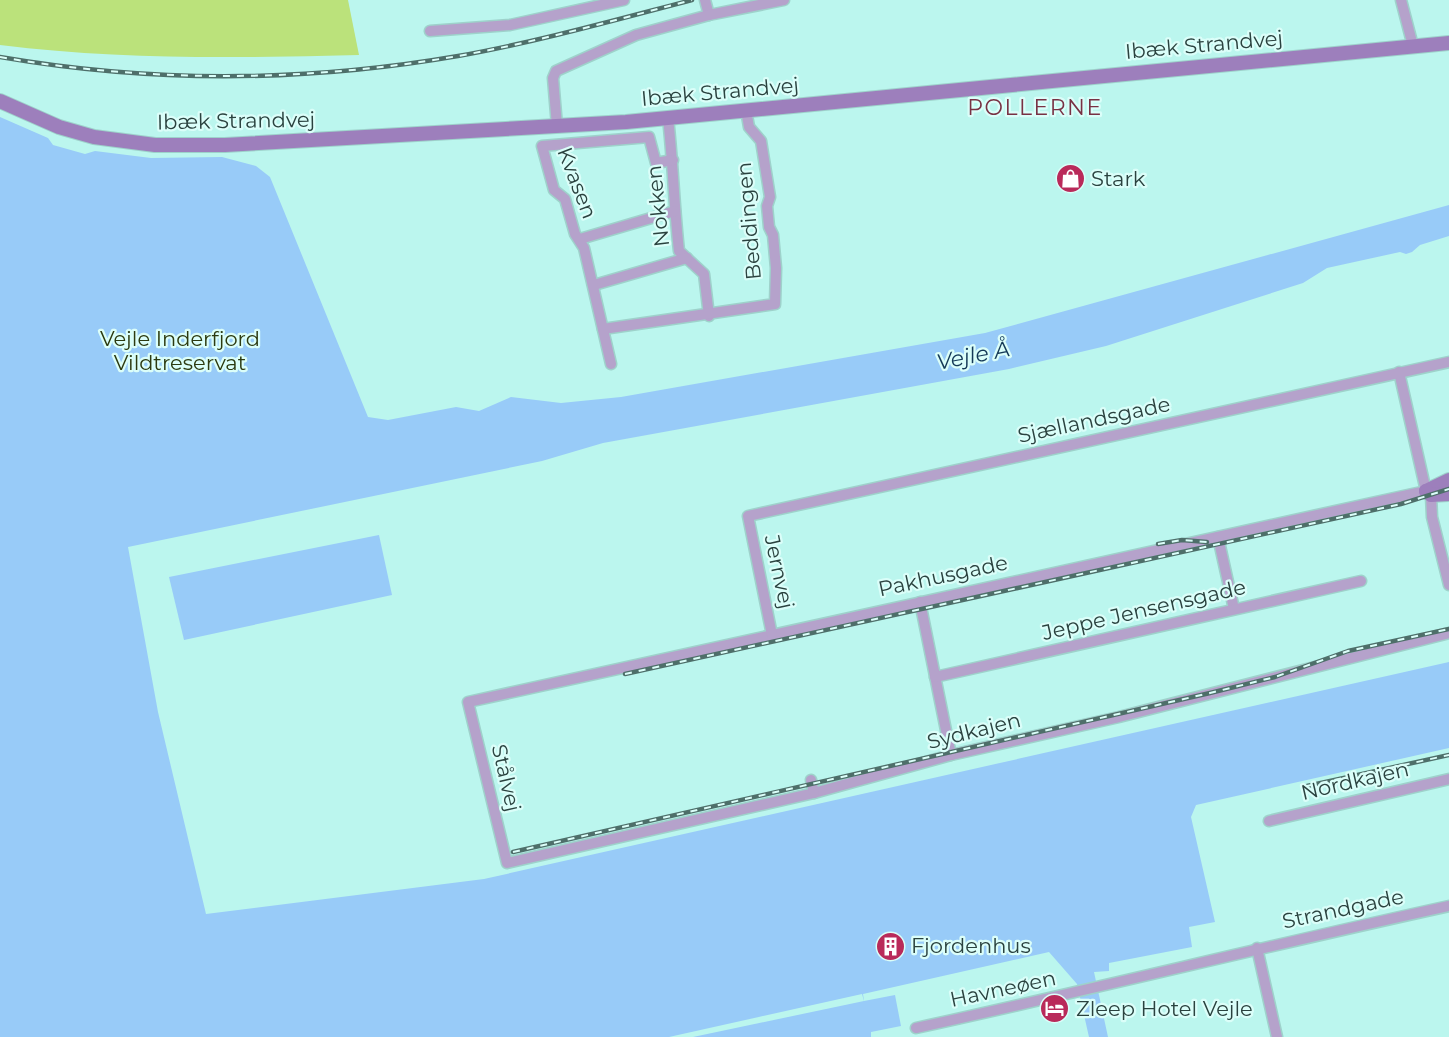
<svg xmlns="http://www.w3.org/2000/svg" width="1449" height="1037" viewBox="0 0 1449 1037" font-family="Montserrat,sans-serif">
<rect width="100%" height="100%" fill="#bbf6ee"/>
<!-- green -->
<path fill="#bbe27b" d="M 0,0 L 348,0 L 359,55 C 239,58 120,60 0,45 Z"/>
<!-- water -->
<g fill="#98cbf8">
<polygon points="0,117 48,138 53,145 85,154 95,151 151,158 222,157 256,166 270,177 368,417 388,420 456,407 479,411 511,397 561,403 621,397 985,333 1449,205 1449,236 1420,245 1412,252 1406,254 1400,252 1327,268 1303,283 1106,346 1009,369 603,443 542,461 128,547 158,712 206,914 484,879 1449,662 1449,748 1196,805 1191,817 1215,922 1189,927 1192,947 1109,963 1109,971 1094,972 1108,1037 1089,1037 1077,984 1049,952 863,994 864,1001 895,995 901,1026 871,1032 871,1037 0,1037"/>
<polygon points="379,535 392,595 184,640 169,577"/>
</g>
<!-- pier -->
<polygon fill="#bbf6ee" points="862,994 864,1001 693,1037 669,1037"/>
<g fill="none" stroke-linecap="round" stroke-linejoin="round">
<defs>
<g id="street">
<polyline points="705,0 709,15"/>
<polyline points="1401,0 1413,46"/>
<polyline points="430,31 510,25 624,0"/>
<path d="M 668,118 C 673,162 674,206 679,251 L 704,274 L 709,316"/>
<polyline points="557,126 553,78 556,71 636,35 709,15 784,0"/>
<polyline points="580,239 675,211"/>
<polyline points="594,285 687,258"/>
<polyline points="603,329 775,304 776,268 773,235 769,227 767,206 770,197 761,141 749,127 746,110"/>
<polyline points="611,364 584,248 575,234 565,199 554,190 542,146 649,137 656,163 673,160"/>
<polyline points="1399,372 1426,491 468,702 507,863 814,793 951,755 1119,717 1449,633"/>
<polyline points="1431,495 1432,517 1449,585"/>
<polyline points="1218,537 1234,609"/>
<polyline points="920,602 951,755"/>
<polyline points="772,635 748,516 1449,362"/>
<polyline points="935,677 1361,581"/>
<polyline points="811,780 814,793"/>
<polyline points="1269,821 1449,779"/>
<polyline points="1257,948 1277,1037"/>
<path d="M 916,1028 C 1094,989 1271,945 1449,906"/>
</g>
<g id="secondary">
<polyline points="0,101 59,127 94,137 155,145 225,145 626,122 1449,43"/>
<polyline points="1426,491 1449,480"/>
<polyline points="1426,491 1431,495 1449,494"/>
</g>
</defs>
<!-- street casing -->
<use href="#street" stroke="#9ed2cb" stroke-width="13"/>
<!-- secondary casing -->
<use href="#secondary" stroke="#9ed2cb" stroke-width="16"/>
<!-- street -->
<use href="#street" stroke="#b5a2cb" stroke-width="10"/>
<!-- secondary -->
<use href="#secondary" stroke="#9d7fbc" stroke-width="14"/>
<defs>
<g id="rail">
<path d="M 0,57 C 151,83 307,82 458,56 C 537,42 615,20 692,0"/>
<polyline points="1158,544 1182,540 1207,542"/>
<polyline points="625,674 1401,504 1449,489"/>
<polyline points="1307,786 1449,755"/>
<polyline points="513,852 1210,693 1275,677 1348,651 1449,629"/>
</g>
</defs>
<!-- rail casing -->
<use href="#rail" stroke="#4e6f6a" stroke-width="4.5"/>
<!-- rail -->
<use href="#rail" stroke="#dbfef9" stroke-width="2" stroke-dasharray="7" stroke-linecap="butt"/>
</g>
<!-- icons -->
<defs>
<symbol id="shop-disc" viewBox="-11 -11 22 22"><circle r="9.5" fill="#b92a5a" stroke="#dbfef9"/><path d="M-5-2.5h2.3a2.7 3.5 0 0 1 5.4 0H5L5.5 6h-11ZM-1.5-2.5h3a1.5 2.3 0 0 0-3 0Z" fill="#fff"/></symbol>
<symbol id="building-disc" viewBox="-11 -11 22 22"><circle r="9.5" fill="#b92a5a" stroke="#dbfef9"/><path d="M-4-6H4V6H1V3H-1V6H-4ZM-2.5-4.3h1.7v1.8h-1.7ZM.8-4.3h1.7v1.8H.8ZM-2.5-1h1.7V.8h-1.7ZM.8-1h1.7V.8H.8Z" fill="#fff"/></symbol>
<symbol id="hotel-disc" viewBox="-11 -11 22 22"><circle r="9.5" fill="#b92a5a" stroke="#dbfef9"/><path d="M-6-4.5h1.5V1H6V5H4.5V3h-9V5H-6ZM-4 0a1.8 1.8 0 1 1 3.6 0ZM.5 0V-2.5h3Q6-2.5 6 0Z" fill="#fff"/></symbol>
</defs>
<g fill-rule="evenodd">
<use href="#shop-disc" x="1054" y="162" width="33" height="33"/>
<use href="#building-disc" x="874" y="930" width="33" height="33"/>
<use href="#hotel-disc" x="1038" y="992" width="33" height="33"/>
</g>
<g text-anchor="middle" stroke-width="4.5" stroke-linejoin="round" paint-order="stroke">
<!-- street labels -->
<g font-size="21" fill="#2a423f" stroke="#dbfef9">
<text transform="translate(1204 45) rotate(-5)" y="7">Ibæk Strandvej</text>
<text transform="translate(720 92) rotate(-5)" y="7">Ibæk Strandvej</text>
<text transform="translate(236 121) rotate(-1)" y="7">Ibæk Strandvej</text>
<text transform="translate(577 183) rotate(69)" y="7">Kvasen</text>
<text transform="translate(658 206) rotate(-96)" y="7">Nokken</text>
<text transform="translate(749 221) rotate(-95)" y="7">Beddingen</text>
<text transform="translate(1094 420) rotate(-12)" y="7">Sjællandsgade</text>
<text transform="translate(779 572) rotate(78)" y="7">Jernvej</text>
<text transform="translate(943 576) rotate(-12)" y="7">Pakhusgade</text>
<text transform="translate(1144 610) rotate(-13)" y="7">Jeppe Jensensgade</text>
<text transform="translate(974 731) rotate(-14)" y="7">Sydkajen</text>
<text transform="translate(506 778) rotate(77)" y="7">Stålvej</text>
<text transform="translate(1355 781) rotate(-13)" y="7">Nordkajen</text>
<text transform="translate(1343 909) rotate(-12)" y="7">Strandgade</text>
<text transform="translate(1003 989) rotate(-12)" y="7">Havneøen</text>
</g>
<!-- poi labels -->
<g font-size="21" fill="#2a423f" stroke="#dbfef9" text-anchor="start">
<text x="1091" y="186">Stark</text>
<text x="911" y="953">Fjordenhus</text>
<text x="1076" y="1016">Zleep Hotel Vejle</text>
</g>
<!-- park labels -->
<g font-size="21" fill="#2c3a10" stroke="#dbfef9">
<text x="180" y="346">Vejle Inderfjord<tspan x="180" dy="24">Vildtreservat</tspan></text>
</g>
<!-- neighbourhood labels -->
<g font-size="22" letter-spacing="1.5" fill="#783144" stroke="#dbfef9">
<text x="1035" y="115">POLLERNE</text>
</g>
<!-- water labels -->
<g font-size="22" font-style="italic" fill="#143957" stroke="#dbfef9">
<text transform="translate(973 355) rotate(-11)" y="8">Vejle Å</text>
</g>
</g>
</svg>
